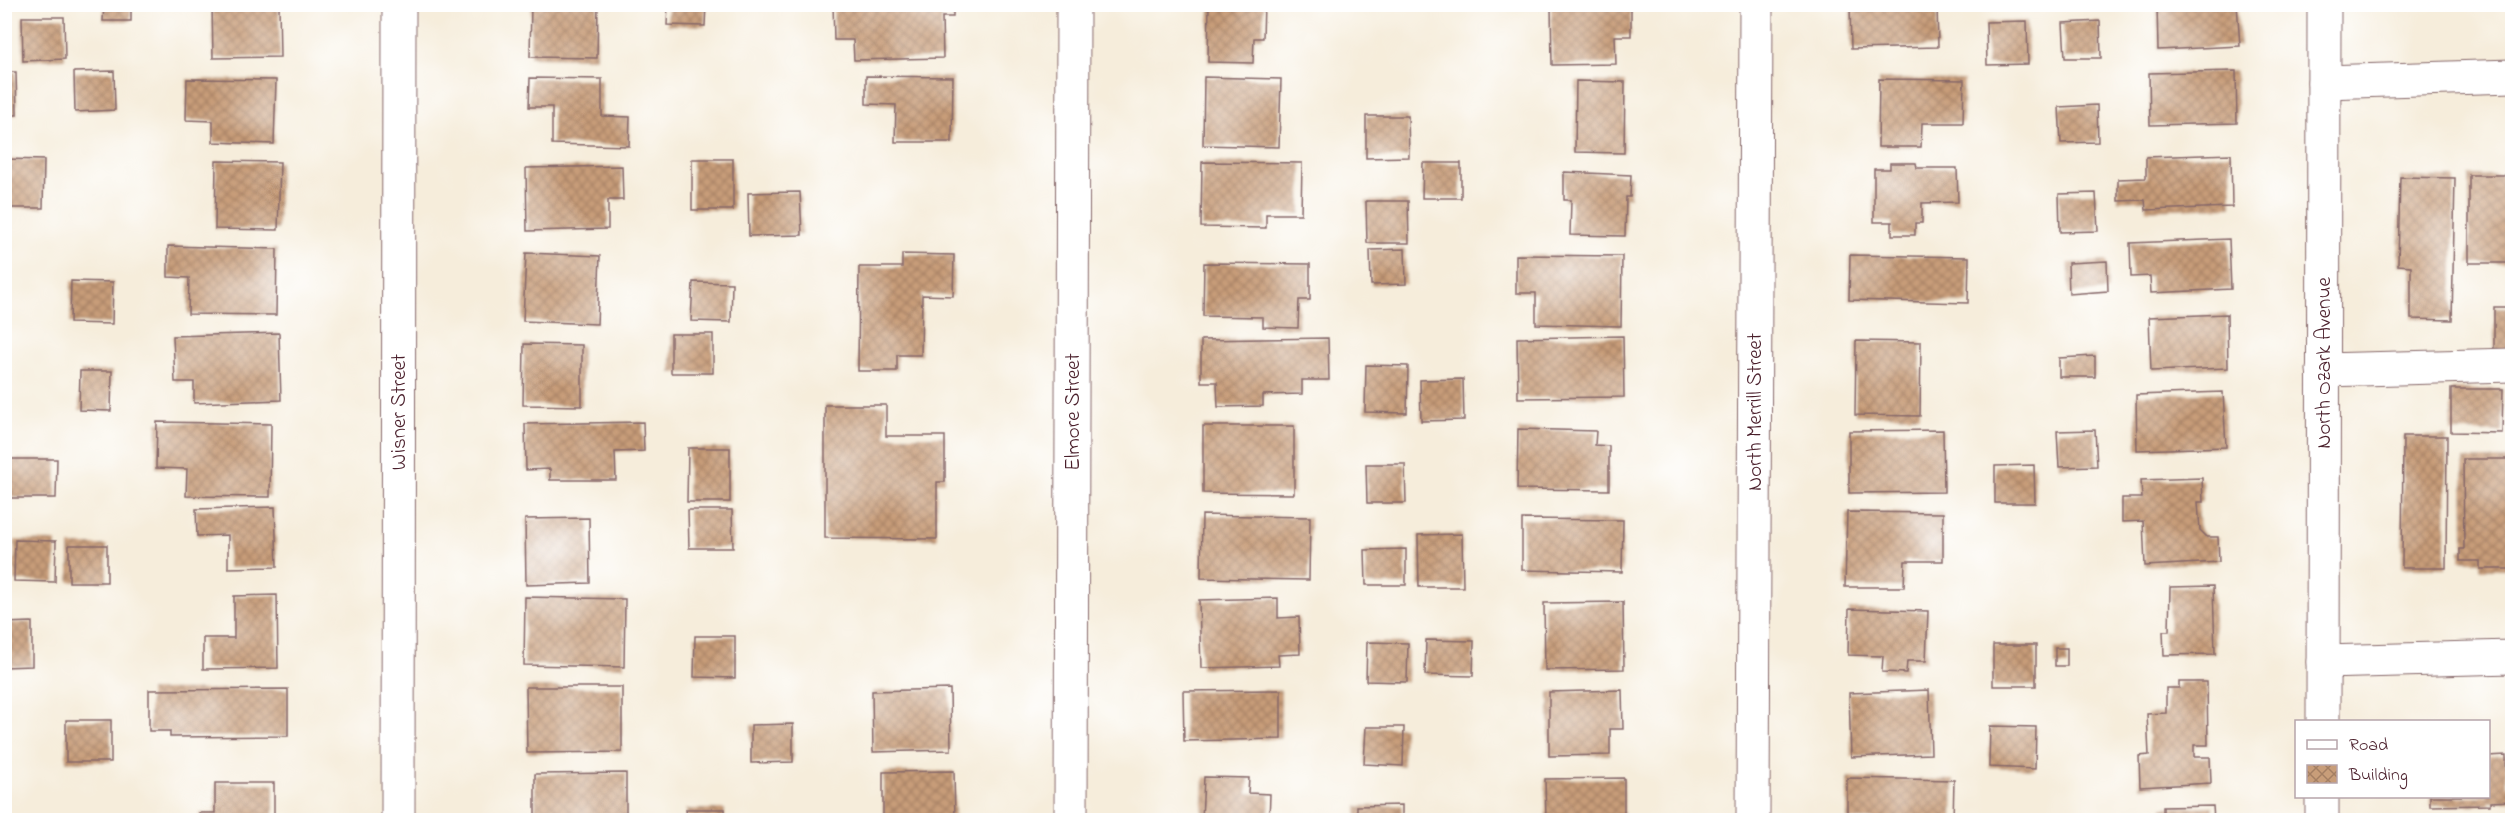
<svg xmlns="http://www.w3.org/2000/svg" width="2517" height="825" viewBox="0 0 2517 825" font-family="'Indie Flower',sans-serif">
<defs>
<pattern id="building-cross-hatch" width="8" height="8" patternUnits="userSpaceOnUse" patternTransform="scale(1.5)"><rect width="8" height="8" fill="#c89d79"/><path d="M0 0l8 8M0 8l8-8" fill="none" stroke="#a47f63"/></pattern>
</defs>
<rect width="100%" height="100%" fill="#fff"/>
<filter id="ink" filterUnits="userSpaceOnUse"><feTurbulence type="fractalNoise" baseFrequency=".0167" numOctaves="2"/><feDisplacementMap in="SourceGraphic" scale="12" xChannelSelector="R" yChannelSelector="G"/><feConvolveMatrix kernelMatrix="1 2 1 2 8 2 1 2 1" color-interpolation-filters="sRGB"/></filter>
<filter id="wash" filterUnits="userSpaceOnUse"><feTurbulence type="fractalNoise" baseFrequency=".008" numOctaves="4" result="noise"/><feDisplacementMap in="SourceGraphic" scale="24" xChannelSelector="R" yChannelSelector="G"/><feGaussianBlur stdDeviation="1.35" result="paint"/><feColorMatrix in="noise" values="0 0 0 0 0 0 0 0 0 0 0 0 0 0 0 0 0 1.4 0 .05"/><feComposite in="paint" operator="in"/></filter>
<g filter="url(#wash)">
<rect width="100%" height="100%" fill="#f6eddb"/>
<g id="blocks">
<!-- building -->
<g fill="url(#building-cross-hatch)">
<polygon points="104,4 131,4 131,21 103,21"/>
<polygon points="212,4 279,4 280,57 213,58"/>
<polygon points="531,4 598,4 597,58 530,57"/>
<polygon points="668,4 706,4 705,26 667,25"/>
<polygon points="833,4 953,4 953,17 942,17 943,58 854,60 853,40 834,40"/>
<polygon points="1209,4 1264,4 1263,38 1254,38 1253,63 1208,62"/>
<polygon points="1850,4 1937,4 1938,47 1851,49"/>
<polygon points="2157,4 2237,4 2240,46 2158,50"/>
<polygon points="1551,5 1631,5 1631,36 1615,36 1616,64 1552,65"/>
<polygon points="22,17 64,17 65,59 23,61"/>
<polygon points="2027,21 2028,64 1987,65 1986,22"/>
<polygon points="2100,21 2101,58 2065,58 2063,23"/>
<polygon points="114,71 115,110 75,112 74,72"/>
<polygon points="2236,71 2237,123 2150,125 2149,73"/>
<polygon points="4,72 16,72 17,115 4,115"/>
<polygon points="866,76 953,77 952,142 895,142 896,105 866,104"/>
<polygon points="1204,77 1281,79 1279,147 1203,145"/>
<polygon points="530,78 602,79 602,116 630,117 629,146 552,144 552,107 529,107"/>
<polygon points="187,79 276,80 274,144 213,142 213,121 186,120"/>
<polygon points="1879,79 1964,80 1963,123 1922,123 1921,147 1878,147"/>
<polygon points="1576,81 1625,82 1624,153 1575,152"/>
<polygon points="2097,105 2098,142 2061,143 2059,107"/>
<polygon points="1366,116 1408,116 1409,157 1366,158"/>
<polygon points="2231,154 2232,207 2146,210 2145,200 2118,201 2118,179 2146,178 2146,157"/>
<polygon points="4,159 44,160 43,208 4,208"/>
<rect x="692" y="159" width="41" height="51"/>
<polygon points="216,161 280,162 278,230 215,229"/>
<polygon points="1202,162 1302,163 1301,214 1266,214 1266,228 1201,227"/>
<polygon points="1423,163 1461,163 1461,198 1422,198"/>
<polygon points="1890,163 1916,163 1917,168 1957,168 1958,202 1922,203 1922,223 1915,223 1915,235 1892,235 1892,222 1874,222 1874,169 1890,169"/>
<polygon points="622,166 623,200 608,200 608,229 527,231 526,168"/>
<polygon points="1564,172 1631,175 1630,197 1626,197 1625,236 1570,235 1571,200 1564,200"/>
<rect x="2469" y="175" width="43" height="88"/>
<polygon points="2400,177 2455,178 2452,320 2411,319 2411,266 2398,265"/>
<polygon points="800,192 802,235 749,236 748,193"/>
<polygon points="2096,193 2098,231 2060,232 2059,194"/>
<polygon points="1366,201 1408,201 1409,243 1367,243"/>
<polygon points="2229,239 2231,289 2151,293 2150,276 2131,277 2130,243"/>
<polygon points="168,246 277,249 276,315 188,314 189,278 168,277"/>
<polygon points="1405,249 1406,284 1371,285 1370,250"/>
<polygon points="526,253 600,256 597,324 523,321"/>
<polygon points="902,254 954,255 953,296 922,295 921,355 897,355 897,371 858,371 859,267 902,267"/>
<polygon points="1516,255 1622,256 1621,326 1536,324 1536,293 1516,293"/>
<polygon points="1850,255 1969,257 1968,303 1849,300"/>
<polygon points="2107,261 2108,291 2069,294 2068,263"/>
<polygon points="1204,263 1310,264 1310,300 1299,300 1298,328 1263,327 1263,317 1203,316"/>
<polygon points="71,281 113,282 112,324 70,323"/>
<polygon points="693,282 732,283 731,322 691,321"/>
<rect x="2494" y="307" width="18" height="44"/>
<polygon points="2227,314 2228,368 2151,371 2149,317"/>
<polygon points="279,333 281,400 194,403 194,382 175,382 173,336"/>
<rect x="671" y="334" width="42" height="39"/>
<polygon points="1623,336 1624,397 1518,398 1517,338"/>
<polygon points="1328,338 1329,380 1302,380 1302,394 1263,395 1263,406 1218,407 1217,382 1201,382 1201,340"/>
<polygon points="1856,341 1921,342 1920,416 1855,415"/>
<polygon points="524,344 582,345 582,406 523,405"/>
<polygon points="2095,356 2095,377 2059,377 2059,358"/>
<polygon points="1366,365 1408,366 1407,413 1365,412"/>
<polygon points="80,371 112,371 111,411 79,410"/>
<polygon points="1463,379 1464,420 1421,421 1420,380"/>
<polygon points="2451,389 2503,389 2502,433 2451,432"/>
<polygon points="2223,392 2226,447 2137,450 2136,395"/>
<polygon points="825,405 886,405 886,436 945,436 945,482 937,482 937,539 825,538"/>
<polygon points="157,422 271,424 270,497 186,496 187,469 156,468"/>
<polygon points="643,422 644,451 615,452 616,480 550,480 550,469 526,470 525,424"/>
<polygon points="1203,426 1294,426 1294,494 1203,493"/>
<polygon points="1518,429 1596,431 1595,445 1609,446 1609,490 1517,489"/>
<polygon points="1943,430 1944,492 1849,493 1849,431"/>
<polygon points="2095,430 2097,466 2059,467 2057,431"/>
<polygon points="2403,436 2447,436 2446,568 2402,568"/>
<polygon points="688,448 730,448 730,502 687,502"/>
<polygon points="6,459 57,459 56,498 6,498"/>
<polygon points="2463,459 2512,459 2512,569 2480,569 2480,561 2460,561 2460,549 2464,549"/>
<polygon points="1366,464 1405,464 1406,503 1367,503"/>
<polygon points="2034,465 2035,503 1995,503 1995,466"/>
<polygon points="2202,478 2203,502 2198,502 2200,530 2207,537 2218,537 2219,562 2145,566 2143,521 2122,522 2122,498 2142,498 2141,480"/>
<polygon points="275,507 277,567 228,568 228,535 197,536 196,509"/>
<polygon points="688,510 732,510 733,548 689,548"/>
<polygon points="1847,512 1943,513 1943,561 1905,561 1904,587 1845,587"/>
<polygon points="1202,515 1310,517 1309,580 1201,578"/>
<polygon points="589,518 590,583 526,585 525,519"/>
<polygon points="1522,519 1623,520 1622,572 1522,570"/>
<polygon points="1462,534 1463,587 1419,587 1418,535"/>
<polygon points="15,540 56,541 55,582 14,581"/>
<rect x="69" y="545" width="38" height="37"/>
<polygon points="1406,549 1406,585 1366,585 1365,550"/>
<polygon points="2213,586 2215,654 2164,655 2163,631 2169,631 2170,587"/>
<polygon points="277,595 278,668 203,669 203,638 234,638 234,596"/>
<polygon points="525,597 625,599 624,667 524,665"/>
<polygon points="1278,598 1278,618 1299,617 1300,654 1278,655 1279,666 1201,668 1199,600"/>
<polygon points="1623,602 1624,669 1545,670 1544,603"/>
<polygon points="1849,609 1928,611 1926,661 1907,661 1906,673 1882,672 1883,656 1848,655"/>
<polygon points="32,622 32,666 4,667 4,623"/>
<polygon points="695,636 735,636 735,678 694,677"/>
<polygon points="1426,640 1474,641 1473,676 1425,675"/>
<polygon points="1367,642 1408,643 1407,682 1366,681"/>
<rect x="1993" y="645" width="43" height="41"/>
<rect x="2055" y="648" width="12" height="18"/>
<polygon points="2179,682 2207,682 2208,745 2194,745 2194,757 2210,757 2211,783 2140,787 2139,756 2149,755 2147,714 2166,713 2166,688 2179,688"/>
<polygon points="526,687 622,687 622,752 527,753"/>
<polygon points="288,689 288,736 170,737 170,731 149,731 149,690"/>
<polygon points="950,689 951,750 873,752 872,691"/>
<polygon points="1281,690 1281,739 1184,741 1183,691"/>
<polygon points="1622,690 1623,729 1610,729 1610,755 1549,756 1549,692"/>
<polygon points="1929,690 1931,754 1851,757 1849,693"/>
<rect x="66" y="720" width="45" height="42"/>
<polygon points="793,724 793,762 751,763 751,725"/>
<polygon points="1990,726 2036,727 2035,769 1989,767"/>
<polygon points="1366,727 1404,727 1403,766 1364,764"/>
<polygon points="2506,755 2507,785 2512,785 2512,801 2490,802 2490,805 2430,806 2430,796 2488,796 2488,756"/>
<polygon points="954,771 955,820 883,820 883,772"/>
<polygon points="626,773 626,820 535,820 535,774"/>
<polygon points="1204,777 1249,778 1248,793 1270,794 1269,820 1202,820"/>
<polygon points="1624,778 1624,820 1546,820 1545,779"/>
<polygon points="1847,778 1954,780 1953,820 1847,820"/>
<polygon points="215,783 274,783 274,820 199,820 199,813 215,813"/>
<polygon points="1402,805 1402,820 1357,820 1357,806"/>
<polygon points="2213,806 2214,820 2163,820 2163,807"/>
<polygon points="686,809 725,809 725,820 687,820"/>
</g>
</g>
</g>
<g filter="url(#ink)">
<use href="#blocks" fill-opacity="0" stroke="#866769" stroke-width="1.5"/>
<g fill="none" stroke-linecap="round" stroke-linejoin="round">
<defs>
<g id="minor">
<polyline points="2324,82 2512,76"/>
<polyline points="2323,370 2512,365"/>
<polyline points="2323,662 2512,657"/>
<polyline points="2323,722 2324,4"/>
<polyline points="398,820 399,4"/>
<polyline points="1071,820 1073,4"/>
<polyline points="1753,820 1756,4"/>
<polyline points="2322,820 2322,796"/>
</g>
</defs>
<!-- minor casing -->
<use href="#minor" stroke="#866769" stroke-width="35"/>
<!-- minor -->
<use href="#minor" stroke="#fff" stroke-width="33"/>
</g>
</g>
<g text-anchor="middle" stroke-width="4.5" stroke-linejoin="round" paint-order="stroke">
<!-- street labels -->
<g font-size="21" fill="#4a1f2b" stroke="#fff">
<text transform="translate(2323 363) rotate(-90)" y="7">North Ozark Avenue</text>
<text transform="translate(398 412) rotate(-90)" y="7">Wisner Street</text>
<text transform="translate(1072 412) rotate(-90)" y="7">Elmore Street</text>
<text transform="translate(1754 412) rotate(-90)" y="7">North Merrill Street</text>
</g>
</g>
<!-- margin -->
<rect width="2517" height="825" fill="none" stroke="#fff" stroke-width="24"/>
<!-- legend -->
<rect x="2295" y="720" width="195" height="78" fill="#ffffff" stroke="#b7a5aa" stroke-width="1.5"/>
<rect x="2307" y="740" width="30" height="9" fill="#ffffff" stroke="#b7a5aa" stroke-width="1.5"/>
<text x="2349" y="750" font-size="18" fill="#4a1f2b">Road</text>
<rect x="2307" y="765" width="30" height="18" fill="url(#building-cross-hatch)" stroke="#b7a5aa" stroke-width="1.5"/>
<text x="2349" y="780" font-size="18" fill="#4a1f2b">Building</text>
</svg>
